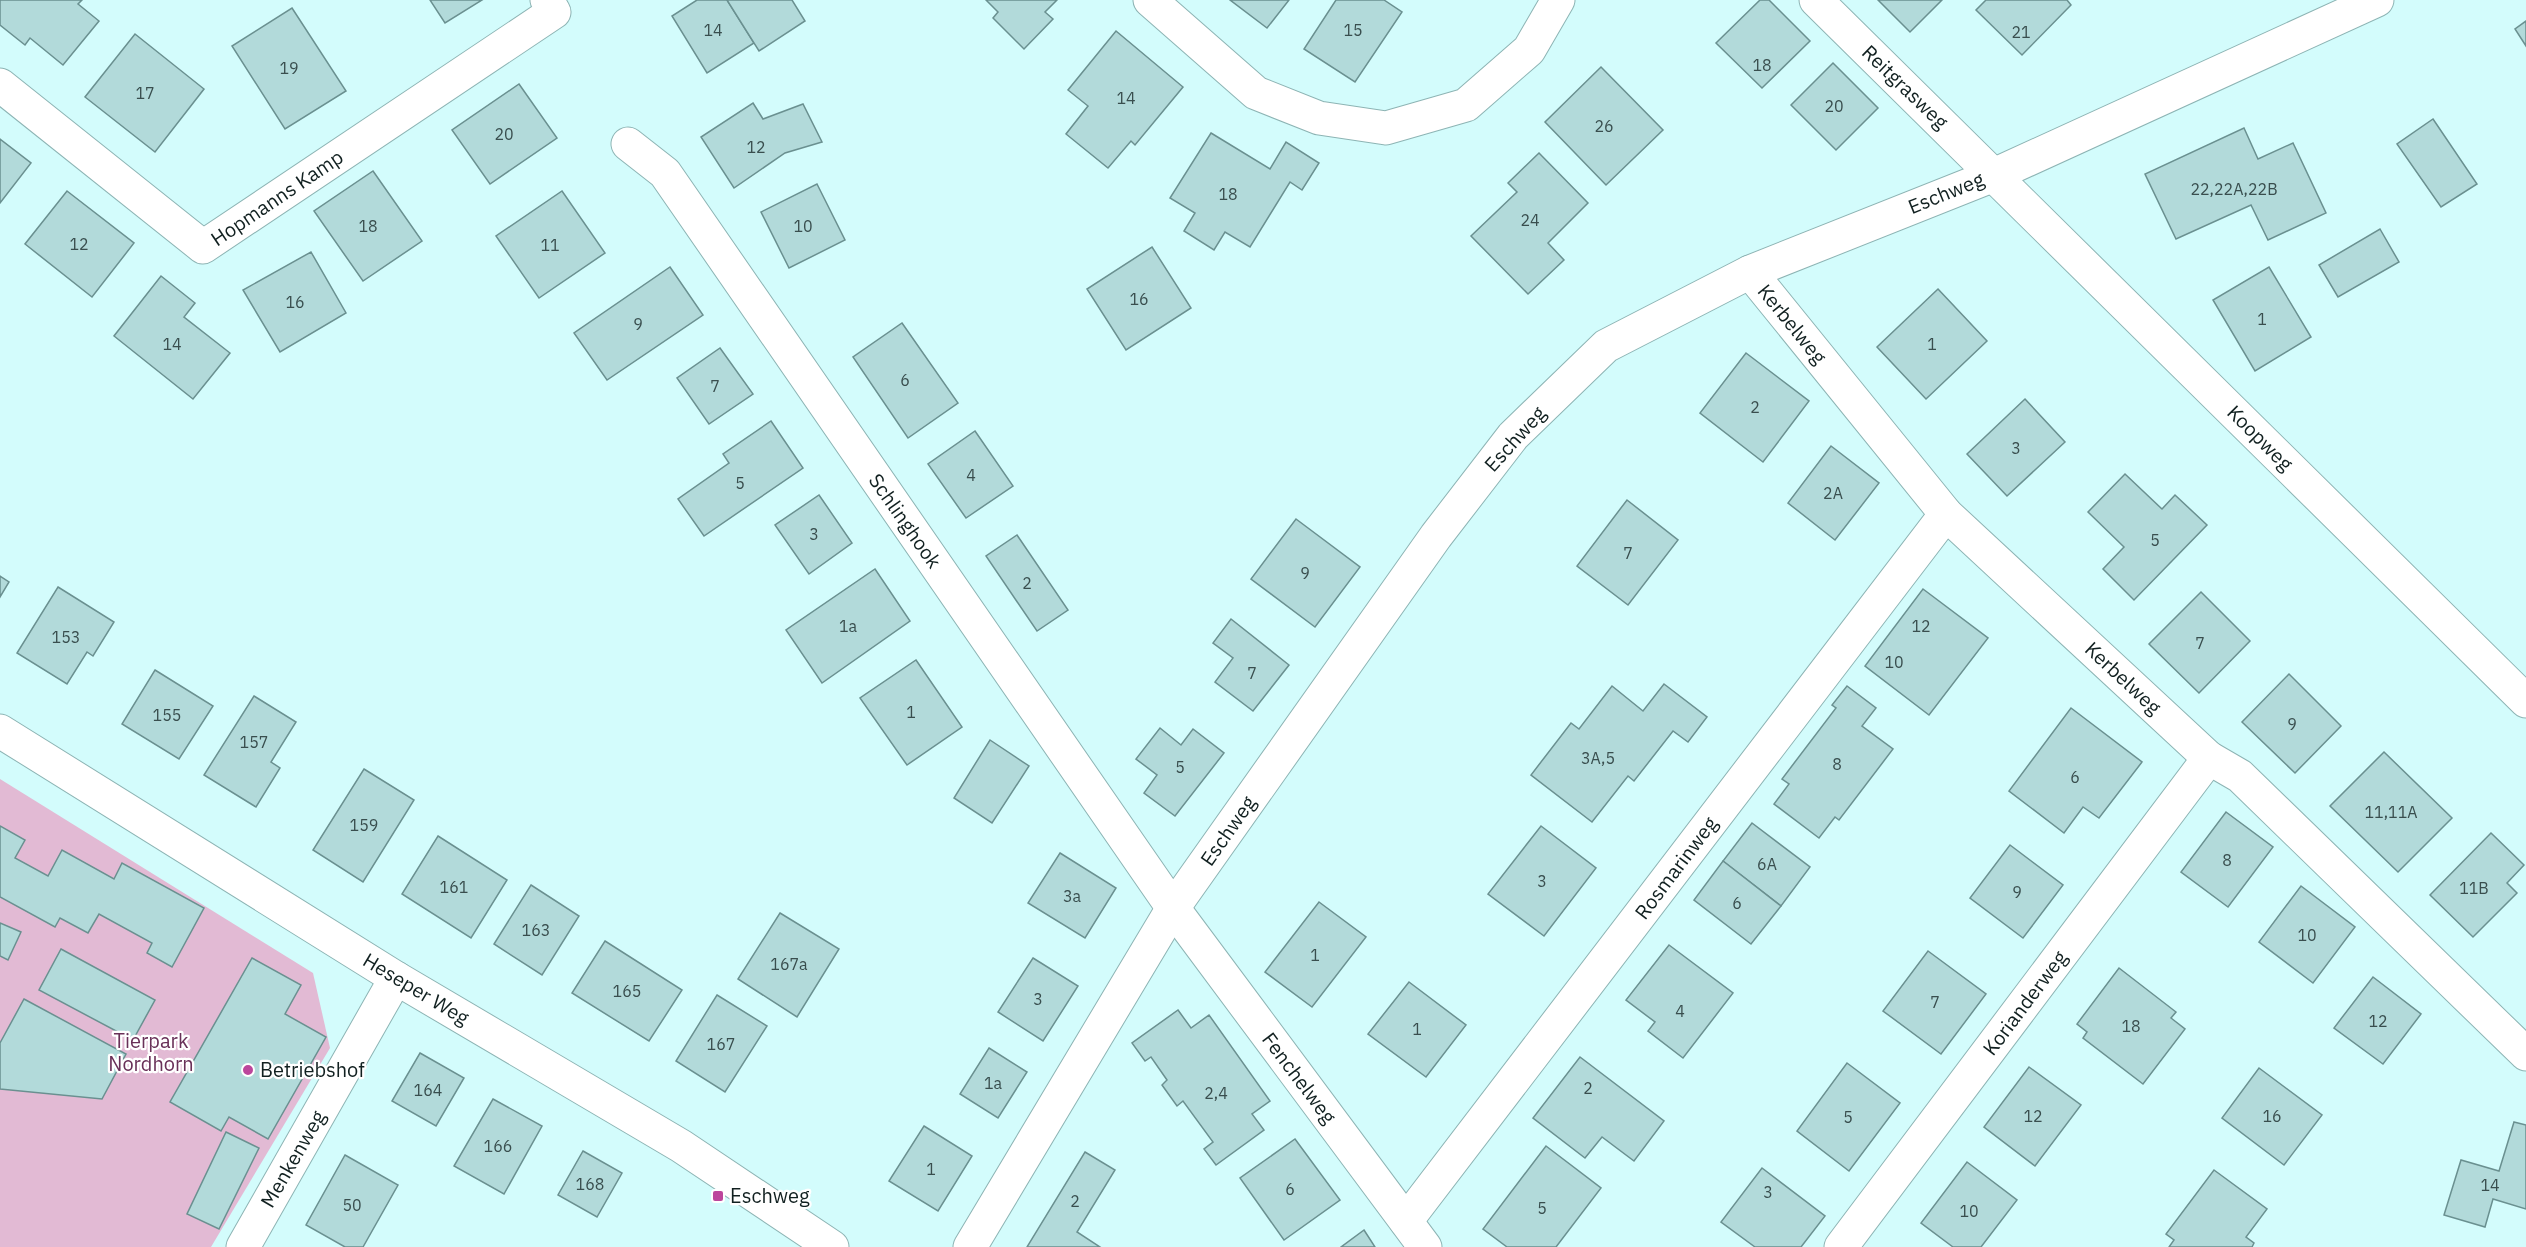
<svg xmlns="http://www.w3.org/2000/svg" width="2526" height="1247" viewBox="0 0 2526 1247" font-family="'IBM Plex Sans',sans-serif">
<rect width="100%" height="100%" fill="#d3fcfc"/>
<!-- green -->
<polygon fill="#e2bad4" points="0,779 313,973 330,1048 211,1247 0,1247"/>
<!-- building -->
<g fill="#b2dada" stroke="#6a9090" stroke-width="1.5">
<polygon points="0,0 82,0 78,4 99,21 63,65 30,38 25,45 0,25"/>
<polygon points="430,0 482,0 445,23"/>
<polygon points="697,0 727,0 754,43 707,73 672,16"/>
<polygon points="727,0 792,0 805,21 759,51"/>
<polygon points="986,0 1057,0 1045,12 1053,19 1024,49 993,18 998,12"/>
<polygon points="1230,0 1289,0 1267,28"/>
<polygon points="1336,0 1384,0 1402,12 1355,82 1304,49"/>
<polygon points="1760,0 1769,0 1810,41 1762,88 1716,43"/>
<polygon points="1878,0 1942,0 1910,32"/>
<polygon points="1986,0 2067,0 2071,5 2022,55 1976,10"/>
<polygon points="292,8 346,91 285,129 232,46"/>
<polygon points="2526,21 2526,46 2515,29"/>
<polygon points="1116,31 1183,87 1135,145 1131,141 1108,168 1066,134 1088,106 1068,90"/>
<polygon points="135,34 204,89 155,152 85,97"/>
<polygon points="1833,63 1878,108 1836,150 1791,105"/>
<polygon points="1601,67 1663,130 1606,185 1545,122"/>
<polygon points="519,84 557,138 490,184 452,130"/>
<polygon points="753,103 763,119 803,104 822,142 785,153 734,188 701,137"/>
<polygon points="2433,119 2477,184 2441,207 2397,144"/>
<polygon points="2244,128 2258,159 2293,143 2326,213 2268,240 2251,205 2176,239 2145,174"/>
<polygon points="1211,133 1270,169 1286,142 1319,163 1302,190 1290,182 1250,247 1225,232 1214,250 1184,231 1195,213 1170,198"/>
<polygon points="0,139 31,163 0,203"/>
<polygon points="1539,153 1588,203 1548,243 1564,260 1528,294 1471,236 1517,192 1508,183"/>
<polygon points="373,171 422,241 363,281 314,211"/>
<polygon points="817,184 845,240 789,268 761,212"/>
<polygon points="67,191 134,243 92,297 25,244"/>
<polygon points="562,191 605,253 539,298 496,236"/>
<polygon points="2380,229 2399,262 2338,297 2319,265"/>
<polygon points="1152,247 1191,308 1126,350 1087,289"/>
<polygon points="311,252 346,313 280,352 243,290"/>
<polygon points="670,267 703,315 607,380 574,333"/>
<polygon points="2269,267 2311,337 2255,371 2213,300"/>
<polygon points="161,276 195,303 184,317 230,353 193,399 114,336"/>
<polygon points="1938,289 1987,341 1926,399 1877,347"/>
<polygon points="902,323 958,403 908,438 853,357"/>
<polygon points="720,348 753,394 709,424 677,378"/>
<polygon points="1746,353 1809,401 1763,462 1700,413"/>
<polygon points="2025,399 2065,442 2007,496 1967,454"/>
<polygon points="771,421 803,468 704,536 678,499 729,463 723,454"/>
<polygon points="975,431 1013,486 966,518 928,464"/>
<polygon points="1831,446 1879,483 1835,540 1788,503"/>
<polygon points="2125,474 2162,509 2175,495 2207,525 2134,600 2103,569 2124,547 2088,512"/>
<polygon points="819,495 852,543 809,574 775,525"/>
<polygon points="1627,500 1678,540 1628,605 1577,566"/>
<polygon points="1296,519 1360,567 1315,627 1251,579"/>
<polygon points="1017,535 1068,610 1037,631 986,556"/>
<polygon points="875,569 910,621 822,683 786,630"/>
<polygon points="0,576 9,582 0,597"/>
<polygon points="58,587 114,622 93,656 87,652 67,684 17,653"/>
<polygon points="1923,589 1988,638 1929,715 1865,666"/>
<polygon points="2201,592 2250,641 2199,693 2149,644"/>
<polygon points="1231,619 1289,665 1253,711 1215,682 1233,658 1213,643"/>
<polygon points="916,660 962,727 907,765 860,698"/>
<polygon points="155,670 213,706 179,759 122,724"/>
<polygon points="2289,674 2341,726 2295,773 2242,722"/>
<polygon points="1664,684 1707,717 1688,742 1673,731 1634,781 1628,776 1592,822 1531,775 1571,723 1579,729 1612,686 1643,711"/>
<polygon points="1847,686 1876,708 1862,726 1893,749 1839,820 1835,817 1819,838 1774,804 1789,784 1782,779 1836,708 1832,705"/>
<polygon points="254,696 296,722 271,762 280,768 256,807 204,775"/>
<polygon points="2071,708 2142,762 2099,818 2083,807 2064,833 2009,791"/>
<polygon points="1160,728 1181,745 1193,729 1224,753 1175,816 1144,793 1157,775 1136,759"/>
<polygon points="990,740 1029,766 992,823 954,798"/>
<polygon points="2384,752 2452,818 2398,872 2330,806"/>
<polygon points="364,769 414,800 363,882 313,850"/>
<polygon points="2226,812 2273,847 2228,907 2181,872"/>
<polygon points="1752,823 1810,867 1781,906 1723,861"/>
<polygon points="0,826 25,840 15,858 48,876 62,850 114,879 122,863 204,908 172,967 147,953 152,943 99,914 88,933 60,918 55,927 0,897"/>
<polygon points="1541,826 1596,868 1544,936 1488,894"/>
<polygon points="2491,833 2524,865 2507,883 2517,893 2473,937 2430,895"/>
<polygon points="438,836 507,880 471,938 402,894"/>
<polygon points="2010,845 2063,885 2023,938 1970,898"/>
<polygon points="1060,853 1116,888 1085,938 1028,903"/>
<polygon points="1723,861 1781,906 1751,944 1694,900"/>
<polygon points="531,885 579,916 542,975 494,944"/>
<polygon points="2301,886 2355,927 2313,983 2259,942"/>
<polygon points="1319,902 1366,937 1312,1007 1265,972"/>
<polygon points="780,913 839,949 797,1017 738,979"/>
<polygon points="0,923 21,932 8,960 0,956"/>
<polygon points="605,941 682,990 649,1041 572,993"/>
<polygon points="1669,945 1733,993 1683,1058 1648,1031 1655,1022 1626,1000"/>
<polygon points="61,949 155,1000 133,1040 39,990"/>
<polygon points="1928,951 1986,994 1941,1054 1883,1011"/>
<polygon points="252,958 301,985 285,1014 326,1037 268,1139 229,1117 221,1131 170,1102"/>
<polygon points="1033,958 1078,986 1043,1041 998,1012"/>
<polygon points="2119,968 2176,1012 2171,1018 2185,1029 2143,1084 2083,1038 2087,1032 2077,1024"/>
<polygon points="2373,977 2421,1014 2383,1064 2334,1028"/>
<polygon points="1409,982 1466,1025 1426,1077 1368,1034"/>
<polygon points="717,995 767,1026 725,1092 676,1061"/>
<polygon points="24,999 126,1054 102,1099 0,1089 0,1043"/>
<polygon points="1178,1010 1191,1028 1209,1015 1270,1101 1252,1114 1264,1130 1216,1165 1204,1149 1213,1142 1183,1101 1177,1106 1162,1085 1167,1080 1151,1057 1145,1061 1132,1043"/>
<polygon points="989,1048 1027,1072 998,1118 960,1094"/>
<polygon points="420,1053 464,1078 436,1126 392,1101"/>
<polygon points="1580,1057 1664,1121 1634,1161 1602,1137 1585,1158 1533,1118"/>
<polygon points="1847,1063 1900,1103 1849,1171 1797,1131"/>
<polygon points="2029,1067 2081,1105 2035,1166 1984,1127"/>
<polygon points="2259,1068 2322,1115 2284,1165 2222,1118"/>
<polygon points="493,1099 542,1126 504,1194 454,1166"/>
<polygon points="2514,1122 2526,1125 2526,1209 2493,1199 2485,1227 2444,1215 2461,1160 2499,1171"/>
<polygon points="924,1126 972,1156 938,1211 889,1181"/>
<polygon points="226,1132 259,1148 219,1229 187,1214"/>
<polygon points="1295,1139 1340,1200 1284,1240 1240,1178"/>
<polygon points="1546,1146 1601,1188 1556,1247 1507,1247 1483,1229"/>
<polygon points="583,1151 622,1173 597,1217 558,1195"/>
<polygon points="1085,1152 1115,1170 1077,1232 1100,1247 1027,1247"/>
<polygon points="345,1155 398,1185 363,1247 345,1247 306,1225"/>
<polygon points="1967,1162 2017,1200 1981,1247 1953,1247 1921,1223"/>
<polygon points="1762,1168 1825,1216 1801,1247 1755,1247 1721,1222"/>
<polygon points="2214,1170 2267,1209 2246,1237 2254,1243 2252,1247 2169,1247 2174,1240 2166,1234"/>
<polygon points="1364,1230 1375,1247 1341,1247"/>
</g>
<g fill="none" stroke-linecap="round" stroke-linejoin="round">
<defs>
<g id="minor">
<polyline points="1150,0 1256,93 1319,118 1386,128 1466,105 1529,50 1558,0"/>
<polyline points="1816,0 2526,701"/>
<polyline points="0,85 203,247 554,12 547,0"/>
<polyline points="628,144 665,173 1173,908 1425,1247"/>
<polyline points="1750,272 1946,514 2209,758 2240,776 2526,1054"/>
<polyline points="0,731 396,978 681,1146 832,1247"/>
<polyline points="1406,1221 1946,514"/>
<polyline points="243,1247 396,978"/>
<polyline points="970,1247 1173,908 1436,536 1513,436 1606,346 1750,272 1994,175 2377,0"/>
<polyline points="1841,1247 2209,758"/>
</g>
</defs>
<!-- minor casing -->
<use href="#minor" stroke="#8db4b4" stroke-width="35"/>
<!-- minor -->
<use href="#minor" stroke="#fff" stroke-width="33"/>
</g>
<!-- markers -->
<g fill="#bc469c" stroke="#fff" stroke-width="2">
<circle cx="248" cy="1070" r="6"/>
<rect x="712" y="1190" width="12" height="12" rx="3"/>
</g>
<g text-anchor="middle" stroke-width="4.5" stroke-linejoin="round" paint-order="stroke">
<!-- number labels -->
<g font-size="16" fill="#394e4e">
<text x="713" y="36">14</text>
<text x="1353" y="36">15</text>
<text x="2021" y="38">21</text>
<text x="1762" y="71">18</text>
<text x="289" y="74">19</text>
<text x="145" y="99">17</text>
<text x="1126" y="104">14</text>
<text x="1834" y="112">20</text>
<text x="1604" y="132">26</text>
<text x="504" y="140">20</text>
<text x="756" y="153">12</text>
<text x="2234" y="195">22,22A,22B</text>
<text x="1228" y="200">18</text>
<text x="1530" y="226">24</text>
<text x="368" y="232">18</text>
<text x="803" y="232">10</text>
<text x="79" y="250">12</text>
<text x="550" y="251">11</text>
<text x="1139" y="305">16</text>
<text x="295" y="308">16</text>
<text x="2262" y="325">1</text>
<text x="638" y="330">9</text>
<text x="172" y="350">14</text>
<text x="1932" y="350">1</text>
<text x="905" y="386">6</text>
<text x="715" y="392">7</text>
<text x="1755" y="413">2</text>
<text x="2016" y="454">3</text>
<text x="971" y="481">4</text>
<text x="740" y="489">5</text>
<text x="1833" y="499">2A</text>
<text x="814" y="540">3</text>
<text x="2155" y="546">5</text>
<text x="1628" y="559">7</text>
<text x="1305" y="579">9</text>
<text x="1027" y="589">2</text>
<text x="848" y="632">1a</text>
<text x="1921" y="632">12</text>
<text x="66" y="643">153</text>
<text x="2200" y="649">7</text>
<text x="1894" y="668">10</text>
<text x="1252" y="679">7</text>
<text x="911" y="718">1</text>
<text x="167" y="721">155</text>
<text x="2292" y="730">9</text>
<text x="254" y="748">157</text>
<text x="1598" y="764">3A,5</text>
<text x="1837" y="770">8</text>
<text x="1180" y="773">5</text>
<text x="2075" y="783">6</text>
<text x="2391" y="818">11,11A</text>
<text x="364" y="831">159</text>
<text x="2227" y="866">8</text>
<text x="1767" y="870">6A</text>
<text x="1542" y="887">3</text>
<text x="454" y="893">161</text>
<text x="2474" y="894">11B</text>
<text x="2017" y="898">9</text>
<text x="1072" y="902">3a</text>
<text x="1737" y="909">6</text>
<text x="536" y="936">163</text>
<text x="2307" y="941">10</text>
<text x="1315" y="961">1</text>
<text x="789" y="970">167a</text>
<text x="627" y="997">165</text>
<text x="1038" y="1005">3</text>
<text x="1935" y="1008">7</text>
<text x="1680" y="1017">4</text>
<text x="2378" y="1027">12</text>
<text x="2131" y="1032">18</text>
<text x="1417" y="1035">1</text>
<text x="721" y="1050">167</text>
<text x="993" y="1089">1a</text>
<text x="1588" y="1094">2</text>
<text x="428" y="1096">164</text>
<text x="1216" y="1099">2,4</text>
<text x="2033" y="1122">12</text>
<text x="2272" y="1122">16</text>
<text x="1848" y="1123">5</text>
<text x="498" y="1152">166</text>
<text x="931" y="1175">1</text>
<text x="590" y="1190">168</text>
<text x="2490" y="1191">14</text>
<text x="1290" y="1195">6</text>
<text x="1768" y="1198">3</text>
<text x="1075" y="1207">2</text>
<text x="352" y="1211">50</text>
<text x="1542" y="1214">5</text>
<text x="1969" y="1217">10</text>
</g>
<!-- street labels -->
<g font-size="20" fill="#112020" stroke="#fff">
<text transform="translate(1905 87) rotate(44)" y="7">Reitgrasweg</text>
<text transform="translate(1946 193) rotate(-22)" y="7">Eschweg</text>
<text transform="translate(277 198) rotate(-34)" y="7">Hopmanns Kamp</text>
<text transform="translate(1792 324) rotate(51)" y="7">Kerbelweg</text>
<text transform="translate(2260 438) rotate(45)" y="7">Koopweg</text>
<text transform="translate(1515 439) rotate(-48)" y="7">Eschweg</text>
<text transform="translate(905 521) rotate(55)" y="7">Schlinghook</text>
<text transform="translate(2123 678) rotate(43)" y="7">Kerbelweg</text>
<text transform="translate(1228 831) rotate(-55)" y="7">Eschweg</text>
<text transform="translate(1676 868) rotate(-53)" y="7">Rosmarinweg</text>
<text transform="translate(416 989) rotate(31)" y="7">Heseper Weg</text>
<text transform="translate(2025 1003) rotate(-53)" y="7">Korianderweg</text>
<text transform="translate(1299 1078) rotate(53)" y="7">Fenchelweg</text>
<text transform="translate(293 1159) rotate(-60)" y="7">Menkenweg</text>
</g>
<!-- park labels -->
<g font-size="20" fill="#693058" stroke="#fff">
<text x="151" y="1048">Tierpark<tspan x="151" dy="23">Nordhorn</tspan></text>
</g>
<!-- poi labels -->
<g font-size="20" fill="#112020" stroke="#fff" text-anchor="start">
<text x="260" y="1077">Betriebshof</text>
<text x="730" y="1203">Eschweg</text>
</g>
</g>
</svg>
